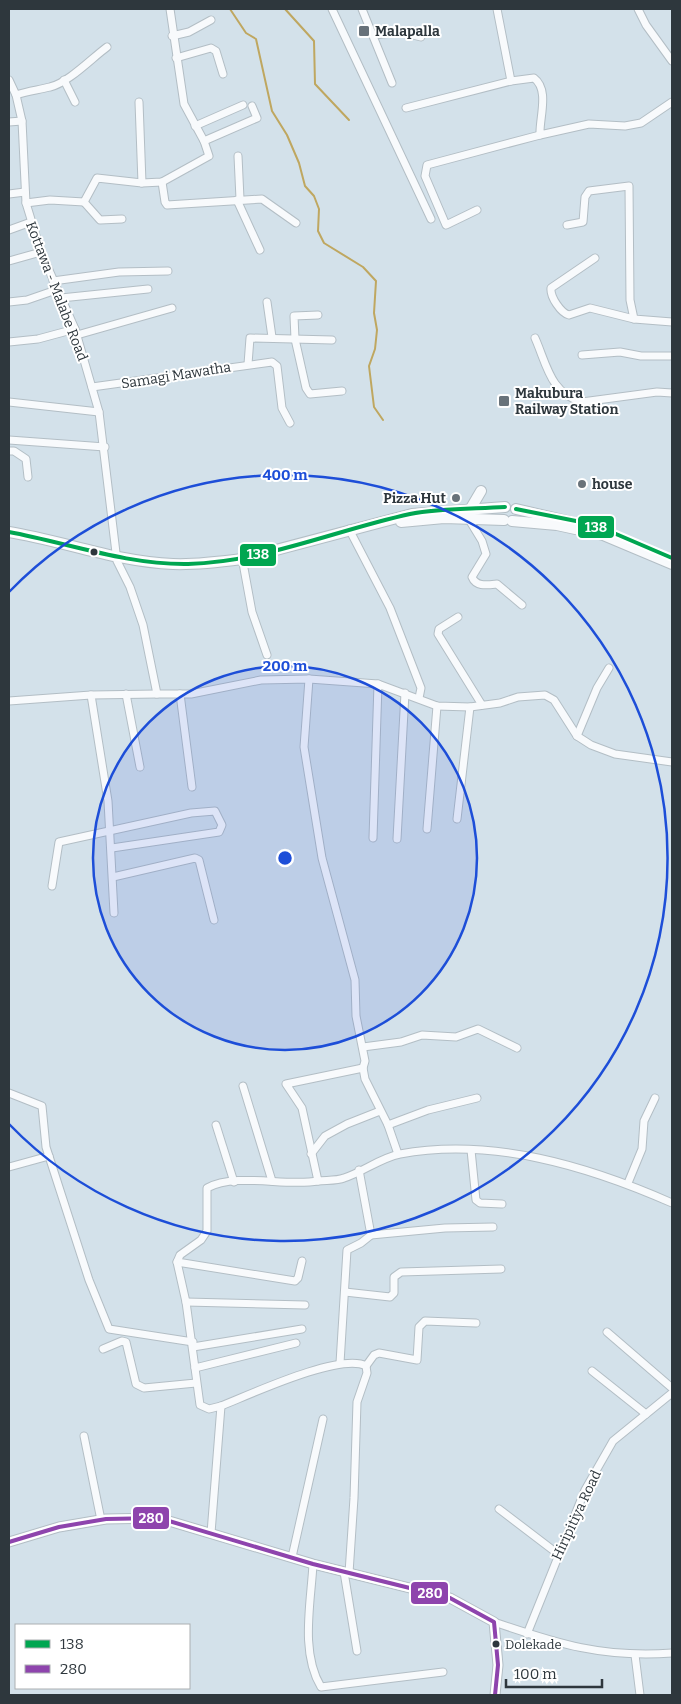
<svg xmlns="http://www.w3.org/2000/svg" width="681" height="1704" viewBox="0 0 681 1704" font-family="Bitter,serif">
<rect width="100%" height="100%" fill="#d3e1ea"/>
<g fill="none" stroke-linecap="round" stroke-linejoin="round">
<!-- stream -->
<g stroke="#bfa760" stroke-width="2">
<polyline points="230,9 246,33 256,39 272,111 287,135 299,163 305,186 314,196 319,209 318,231 324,243 363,267 376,281 374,313 377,330 375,349 369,366 374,407 383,420"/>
<polyline points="285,9 314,41 315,84 349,120"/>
</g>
<defs>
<g id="minor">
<polyline points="332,9 431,219"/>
<polyline points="362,9 392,83"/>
<path d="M 497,9 L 511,81 L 534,78 C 550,90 539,118 540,135 L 589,124 L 625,126 L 641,123 L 672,102"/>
<polyline points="638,9 646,25 672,61"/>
<polyline points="374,35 401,32 421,37"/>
<polyline points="172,36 189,32 211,20"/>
<polyline points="176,58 211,48 216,51 223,74"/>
<polyline points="9,80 16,95 22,121 26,203 41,252 75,329 99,412 117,561 130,587 143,625 157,694 191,694 261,680 309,679 378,684 437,706 470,707 500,703 518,697 545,695 554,700 577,736 591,745 615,754 672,762"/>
<polyline points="64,80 75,102"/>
<path d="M 16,95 C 28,91 38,90 50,87 C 68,83 92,58 107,47"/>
<polyline points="139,102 142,183"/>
<polyline points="406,108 511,81"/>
<polyline points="9,122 22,121"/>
<polyline points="195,126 243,105"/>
<polyline points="204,141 257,118 252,106"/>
<polyline points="238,156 240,199"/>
<polyline points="162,182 165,202 167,205 262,199 296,223"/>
<polyline points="9,194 25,192"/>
<polyline points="237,200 260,250"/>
<polyline points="84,202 97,178 142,183 162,182 209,156 204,141 184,104 170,9"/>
<polyline points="84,202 100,220 122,219"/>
<polyline points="26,203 50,200 84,202"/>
<polyline points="477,210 446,225 425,176 427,165 540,135"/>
<polyline points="567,225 583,222 585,197 589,191 629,186 630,300 634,319 672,322"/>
<polyline points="9,230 31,222"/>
<path d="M 595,258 L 551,288 C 550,297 561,313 569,315 L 590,308 L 634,319"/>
<polyline points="9,261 41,252"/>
<polyline points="53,281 119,272 168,271"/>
<polyline points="61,298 148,289"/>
<polyline points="9,302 27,300 56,290"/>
<polyline points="267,302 272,337"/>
<polyline points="318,315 294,316 295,339 306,388 310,394 342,391"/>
<polyline points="77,335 172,308"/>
<path d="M 535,338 C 547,365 550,393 582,402 L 657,392 L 672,393"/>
<polyline points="9,342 38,339 75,329"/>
<polyline points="582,355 620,352 641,356 672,356"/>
<polyline points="248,364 250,338 332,340"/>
<polyline points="92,387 272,362 277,366 282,408 290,423"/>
<polyline points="9,402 99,412"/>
<polyline points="9,440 105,447"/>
<polyline points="9,451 14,451 26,459 28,477"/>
<path d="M 468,518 L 482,541 L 486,554 L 472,577 C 476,587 487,585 497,584 L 522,605"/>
<polyline points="349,529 390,608 421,688 419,698"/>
<polyline points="243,563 252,612 267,655"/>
<polyline points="458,617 439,629 438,634 482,705"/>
<polyline points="309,679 304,747 322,858 355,980 356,1016 365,1061 363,1068 365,1079 388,1125 398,1154"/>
<polyline points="126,694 140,767"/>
<polyline points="180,694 192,787"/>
<polyline points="9,701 91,695"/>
<polyline points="577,736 597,688 609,668"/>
<polyline points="457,819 470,707"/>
<polyline points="427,829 437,706"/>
<polyline points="373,838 378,684"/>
<polyline points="397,839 405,693"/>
<polyline points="113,877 195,858 199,860 214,920"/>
<polyline points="52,886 59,842 191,813 215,811 222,825 219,832 112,848"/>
<polyline points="114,913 108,801 91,695 157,694"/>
<polyline points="363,1047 401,1042 422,1035 456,1037 478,1029 517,1048"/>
<path d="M 363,1068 L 286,1084 L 302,1108 L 318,1181 C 326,1180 337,1181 344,1178 C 363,1172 380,1158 400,1154 C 492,1137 588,1166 672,1203"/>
<polyline points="243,1086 272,1181"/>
<polyline points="9,1093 42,1106 46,1147 89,1280 109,1329 193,1342"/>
<polyline points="216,1125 234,1182"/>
<polyline points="388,1125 428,1110 477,1098"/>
<polyline points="471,1150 476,1200 480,1203 502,1204"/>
<polyline points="311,1154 325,1136 347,1124 380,1111"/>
<polyline points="9,1167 49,1156"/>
<polyline points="359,1170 371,1235 445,1228 493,1227"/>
<path d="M 318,1181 C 285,1187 237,1172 207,1188 L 207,1231 L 201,1240 L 180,1255 L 177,1262 L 186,1302 L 200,1405 L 209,1409 L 221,1406 C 249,1395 341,1352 366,1366 L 367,1373 L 357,1402 L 354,1498 L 349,1573"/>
<polyline points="628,1183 642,1149 644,1121 655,1098"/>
<polyline points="177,1262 295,1281 298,1278 302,1261"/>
<polyline points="345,1292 390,1297 394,1293 394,1277 401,1272 501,1269"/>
<polyline points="186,1302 305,1305"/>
<polyline points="607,1332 672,1388"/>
<polyline points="193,1347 302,1329"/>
<polyline points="103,1349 122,1341 126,1342 136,1384 144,1388 196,1383"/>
<polyline points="340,1363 347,1250 361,1243 371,1235"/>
<polyline points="366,1366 374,1355 379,1353 417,1360 419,1327 425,1321 476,1323"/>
<polyline points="195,1368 296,1343"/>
<polyline points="592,1371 646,1414"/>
<polyline points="84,1436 101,1520"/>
<polyline points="499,1509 558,1554"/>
<polyline points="211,1533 221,1406"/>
<polyline points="292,1557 323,1419"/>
<path d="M 313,1564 C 311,1603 300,1652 321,1687 L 443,1672"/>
<polyline points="344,1572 357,1651"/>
<path d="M 494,1622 C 558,1644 603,1658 672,1653"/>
<polyline points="527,1634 585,1490 613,1441 672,1393"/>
<polyline points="635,1655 640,1695"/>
</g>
<polyline id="major" points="9,1542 59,1527 106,1519 159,1518 313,1564 450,1598 494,1622 498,1665 495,1695"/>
<g id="highway">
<polyline points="471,508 481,491"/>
<polyline points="516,509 605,530"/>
<polyline points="512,521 557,525 603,535 672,564"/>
<polyline points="401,522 444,518 504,520"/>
<path d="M 9,532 C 64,541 117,562 173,564 C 196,565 219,562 242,559 L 412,514 L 505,507"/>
</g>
</defs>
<!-- minor casing -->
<use href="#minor" stroke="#b3bec5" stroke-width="9"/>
<!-- major casing -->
<use href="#major" stroke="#b3bec5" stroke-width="11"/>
<!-- highway casing -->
<use href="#highway" stroke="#b3bec5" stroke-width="12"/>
<!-- minor -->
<use href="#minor" stroke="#f8fafc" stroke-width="7"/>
<!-- major -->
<use href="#major" stroke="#f8fafc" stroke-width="9"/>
<!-- highway -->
<use href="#highway" stroke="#f8fafc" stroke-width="10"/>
<defs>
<g id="bus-1">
<polyline points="516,509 581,522 609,531 672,558"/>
<path d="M 9,532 C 68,543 127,565 188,564 C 264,562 336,530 410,514 C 440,508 474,509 505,507"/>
</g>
<polyline id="bus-2" points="9,1542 59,1527 106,1519 159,1518 313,1564 450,1598 494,1622 498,1665 495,1695"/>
</defs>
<!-- bus-1 casing -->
<use href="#bus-1" stroke="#fff" stroke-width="8"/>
<!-- bus-2 casing -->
<use href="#bus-2" stroke="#fff" stroke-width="8"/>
<!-- bus-1 -->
<use href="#bus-1" stroke="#00a651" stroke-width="4"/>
<!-- bus-2 -->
<use href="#bus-2" stroke="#8e44ad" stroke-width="4"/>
</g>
<!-- distance rings -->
<circle cx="285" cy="858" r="192" fill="#1d4ed8" fill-opacity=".12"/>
<g fill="none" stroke="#1d4ed8" stroke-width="2.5">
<circle cx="285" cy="858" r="192"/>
<path d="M9 592A383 383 0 1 1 9 1124"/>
</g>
<!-- markers -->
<g fill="#68727a" stroke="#fff" stroke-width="2">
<rect x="358" y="25" width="12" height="12" rx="2.5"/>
<rect x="498" y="395" width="12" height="12" rx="2.5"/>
<circle cx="582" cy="484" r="5"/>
<circle cx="456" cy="498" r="5"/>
</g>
<g fill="#2e373d" stroke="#fff" stroke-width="2">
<circle cx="94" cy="552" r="4.5"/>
<circle cx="496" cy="1644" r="4.5"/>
</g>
<g text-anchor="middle" stroke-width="4" stroke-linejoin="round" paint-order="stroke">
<!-- bus labels -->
<g font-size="13" fill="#2e373d" stroke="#fff" text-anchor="start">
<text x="505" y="1649">Dolekade</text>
</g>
<!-- poi labels -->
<g font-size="14" font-weight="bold" fill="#2e373d" stroke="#fff" text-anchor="start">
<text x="375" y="36">Malapalla</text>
<text x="515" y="398">Makubura<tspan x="515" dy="16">Railway Station</tspan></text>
<text x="592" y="489">house</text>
<text x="446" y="503" text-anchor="end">Pizza Hut</text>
</g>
<!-- street labels -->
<g font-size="14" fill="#2e373d" stroke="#fff">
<text transform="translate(57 291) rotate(69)" y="5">Kottawa - Malabe Road</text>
<text transform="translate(176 375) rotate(-9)" y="5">Samagi Mawatha</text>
<text transform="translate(576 1515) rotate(-65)" y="5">Hiripitiya Road</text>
</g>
</g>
<circle cx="285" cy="858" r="8" fill="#1d4ed8" stroke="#fff" stroke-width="2.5"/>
<g font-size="15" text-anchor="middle" font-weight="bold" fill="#1d4ed8" stroke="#fff" stroke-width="4" stroke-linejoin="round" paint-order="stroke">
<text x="285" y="480">400 m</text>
<text x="285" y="671">200 m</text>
</g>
<g stroke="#fff" stroke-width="2">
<rect x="577" y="515" width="38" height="24" rx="5" fill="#00a651"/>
<rect x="239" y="543" width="38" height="24" rx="5" fill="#00a651"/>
<rect x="132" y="1506" width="38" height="24" rx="5" fill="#8e44ad"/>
<rect x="410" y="1581" width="39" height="24" rx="5" fill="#8e44ad"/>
</g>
<g font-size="14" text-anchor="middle" font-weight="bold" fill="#fff">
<text x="596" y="532">138</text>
<text x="258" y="559">138</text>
<text x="151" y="1523">280</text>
<text x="430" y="1598">280</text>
</g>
<!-- border -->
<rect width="681" height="1704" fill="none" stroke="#2e373d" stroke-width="20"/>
<!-- legend -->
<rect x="15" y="1624" width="175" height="65" fill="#ffffff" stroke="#abafb1"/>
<rect x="25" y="1640" width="25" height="8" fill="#00a651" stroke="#abafb1"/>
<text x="60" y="1649" font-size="15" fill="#2e373d">138</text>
<rect x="25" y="1665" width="25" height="8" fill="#8e44ad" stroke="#abafb1"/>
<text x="60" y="1674" font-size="15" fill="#2e373d">280</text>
<!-- scale -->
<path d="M506 1679v8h96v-8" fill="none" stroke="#2e373d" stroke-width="2.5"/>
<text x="514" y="1679" font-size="15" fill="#2e373d" stroke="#ffffff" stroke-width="4" paint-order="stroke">100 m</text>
</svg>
